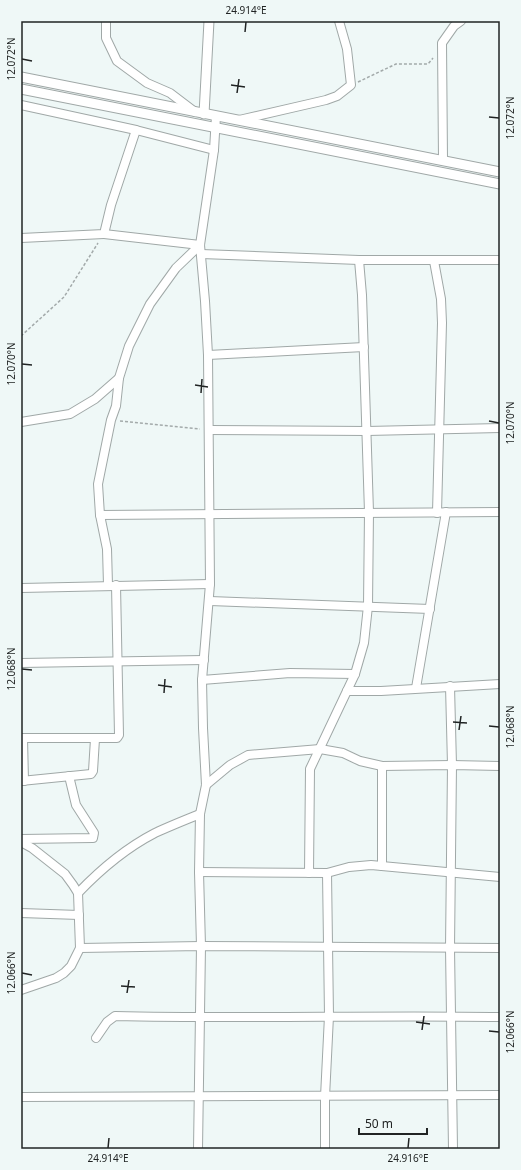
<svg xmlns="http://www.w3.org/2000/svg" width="521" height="1170" viewBox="0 0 521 1170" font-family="'Noto Sans',sans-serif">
<rect width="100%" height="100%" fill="#eff8f7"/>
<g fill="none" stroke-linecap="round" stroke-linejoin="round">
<defs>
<g id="minor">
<polyline points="106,21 106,38 117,61 147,83 170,93 195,112"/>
<polyline points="21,105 136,130 214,150"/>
<polyline points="239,120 326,100 337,96 351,85 347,49 339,21"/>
<polyline points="443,160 442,43 454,26 461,21"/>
<polyline points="104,234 200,245"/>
<polyline points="21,238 104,234 111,205 136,130"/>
<polyline points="201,254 359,260 500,260"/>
<polyline points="434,261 441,299 442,323 437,513"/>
<polyline points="208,355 364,347"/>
<polyline points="21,422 70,414 95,399 119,378 129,346 150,304 176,268 200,245"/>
<polyline points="209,430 367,431 500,428"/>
<polyline points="100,515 500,512"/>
<polyline points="108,585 107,549 100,515 98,484 111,420 116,406 119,378"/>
<polyline points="21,588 210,584"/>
<polyline points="210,601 430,609"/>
<polyline points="21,663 204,660"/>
<polyline points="202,680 290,673 355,674"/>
<polyline points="450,686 452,765 450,948 453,1149"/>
<polyline points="416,688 446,512"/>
<polyline points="347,691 381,691 500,684"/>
<polyline points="21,738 117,738 119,735 116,585"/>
<polyline points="23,738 24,781"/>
<polyline points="382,766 382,866"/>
<polyline points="21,781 91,774 93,771 95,739"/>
<polyline points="206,785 230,765 248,755 320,749 343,753 360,761 382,766 452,765 500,766"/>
<polyline points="21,839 93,838 94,833 76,805 69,776"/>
<polyline points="21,842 32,848 65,874 73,885 78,893 80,948 71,966 64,973 56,978 21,990"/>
<polyline points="199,872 327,873 349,867 371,865 500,877"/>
<polyline points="309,873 310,769 355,674 364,643 368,606 369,512 362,295 359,260"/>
<path d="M 78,893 C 100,870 126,848 155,833 C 170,826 185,820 200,814"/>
<polyline points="21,913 79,915"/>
<polyline points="80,948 201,946 500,948"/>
<path d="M 96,1038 L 107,1022 L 115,1016 C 243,1019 372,1015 500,1017"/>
<polyline points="21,1097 500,1095"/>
<polyline points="198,1149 201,946 199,872 200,814 206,785 203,728 202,680 210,584 208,355 205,301 200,245 214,150 216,116"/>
<polyline points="325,1149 325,1097 329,1016 327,873"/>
</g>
<g id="tertiary">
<polyline points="21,77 500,172"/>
<polyline points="21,89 500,184"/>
<polyline points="204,114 209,21"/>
</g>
</defs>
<!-- minor casing -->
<use href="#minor" stroke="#a0a8a7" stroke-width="10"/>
<!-- tertiary casing -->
<use href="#tertiary" stroke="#a0a8a7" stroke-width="11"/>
<!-- path -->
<g stroke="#a3aaaa" stroke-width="1.5" stroke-dasharray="3 2" stroke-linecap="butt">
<polyline points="358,82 396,64 428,64 433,58"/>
<polyline points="21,336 64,297 98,243"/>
<polyline points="120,421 200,429"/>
</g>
<!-- minor -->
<use href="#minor" stroke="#fff" stroke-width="8"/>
<!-- tertiary -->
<use href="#tertiary" stroke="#fff" stroke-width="9"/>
</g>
<!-- ticks -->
<path fill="none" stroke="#212424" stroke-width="1.5" d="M 245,32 L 246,22M 22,59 L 32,61M 231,85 L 245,87M 237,93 L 239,79M 489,117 L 499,118M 22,364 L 32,365M 195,385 L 208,387M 201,393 L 202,379M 489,421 L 499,423M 22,669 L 32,670M 158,685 L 172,687M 164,693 L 165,679M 453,722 L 467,723M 489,726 L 499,727M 459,730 L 461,716M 22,973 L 32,975M 121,986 L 135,987M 127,993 L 129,980M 416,1022 L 430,1024M 422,1030 L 424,1016M 489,1031 L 499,1032M 108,1148 L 109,1138M 408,1148 L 409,1138"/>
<!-- border -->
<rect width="521" height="1170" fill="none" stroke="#eff8f7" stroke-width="44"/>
<!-- scale -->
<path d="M359 1128v6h68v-6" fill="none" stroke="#212424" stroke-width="2"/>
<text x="365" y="1128" font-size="12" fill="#212424" stroke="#eff8f7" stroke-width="3" paint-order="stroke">50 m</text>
<rect x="22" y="22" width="477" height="1126" fill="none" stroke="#212424" stroke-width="1.5"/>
<g font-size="10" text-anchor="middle" fill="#212424">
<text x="246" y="14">24.914°E</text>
<text transform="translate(11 59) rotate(-90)" y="4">12.072°N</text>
<text transform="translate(510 118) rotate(-90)" y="4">12.072°N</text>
<text transform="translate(11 364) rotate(-90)" y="4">12.070°N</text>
<text transform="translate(510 423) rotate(-90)" y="4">12.070°N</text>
<text transform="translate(11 669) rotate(-90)" y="4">12.068°N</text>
<text transform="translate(510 727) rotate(-90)" y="4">12.068°N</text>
<text transform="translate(11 973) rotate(-90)" y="4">12.066°N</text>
<text transform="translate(510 1032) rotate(-90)" y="4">12.066°N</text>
<text x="108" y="1162">24.914°E</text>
<text x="408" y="1162">24.916°E</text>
</g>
</svg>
